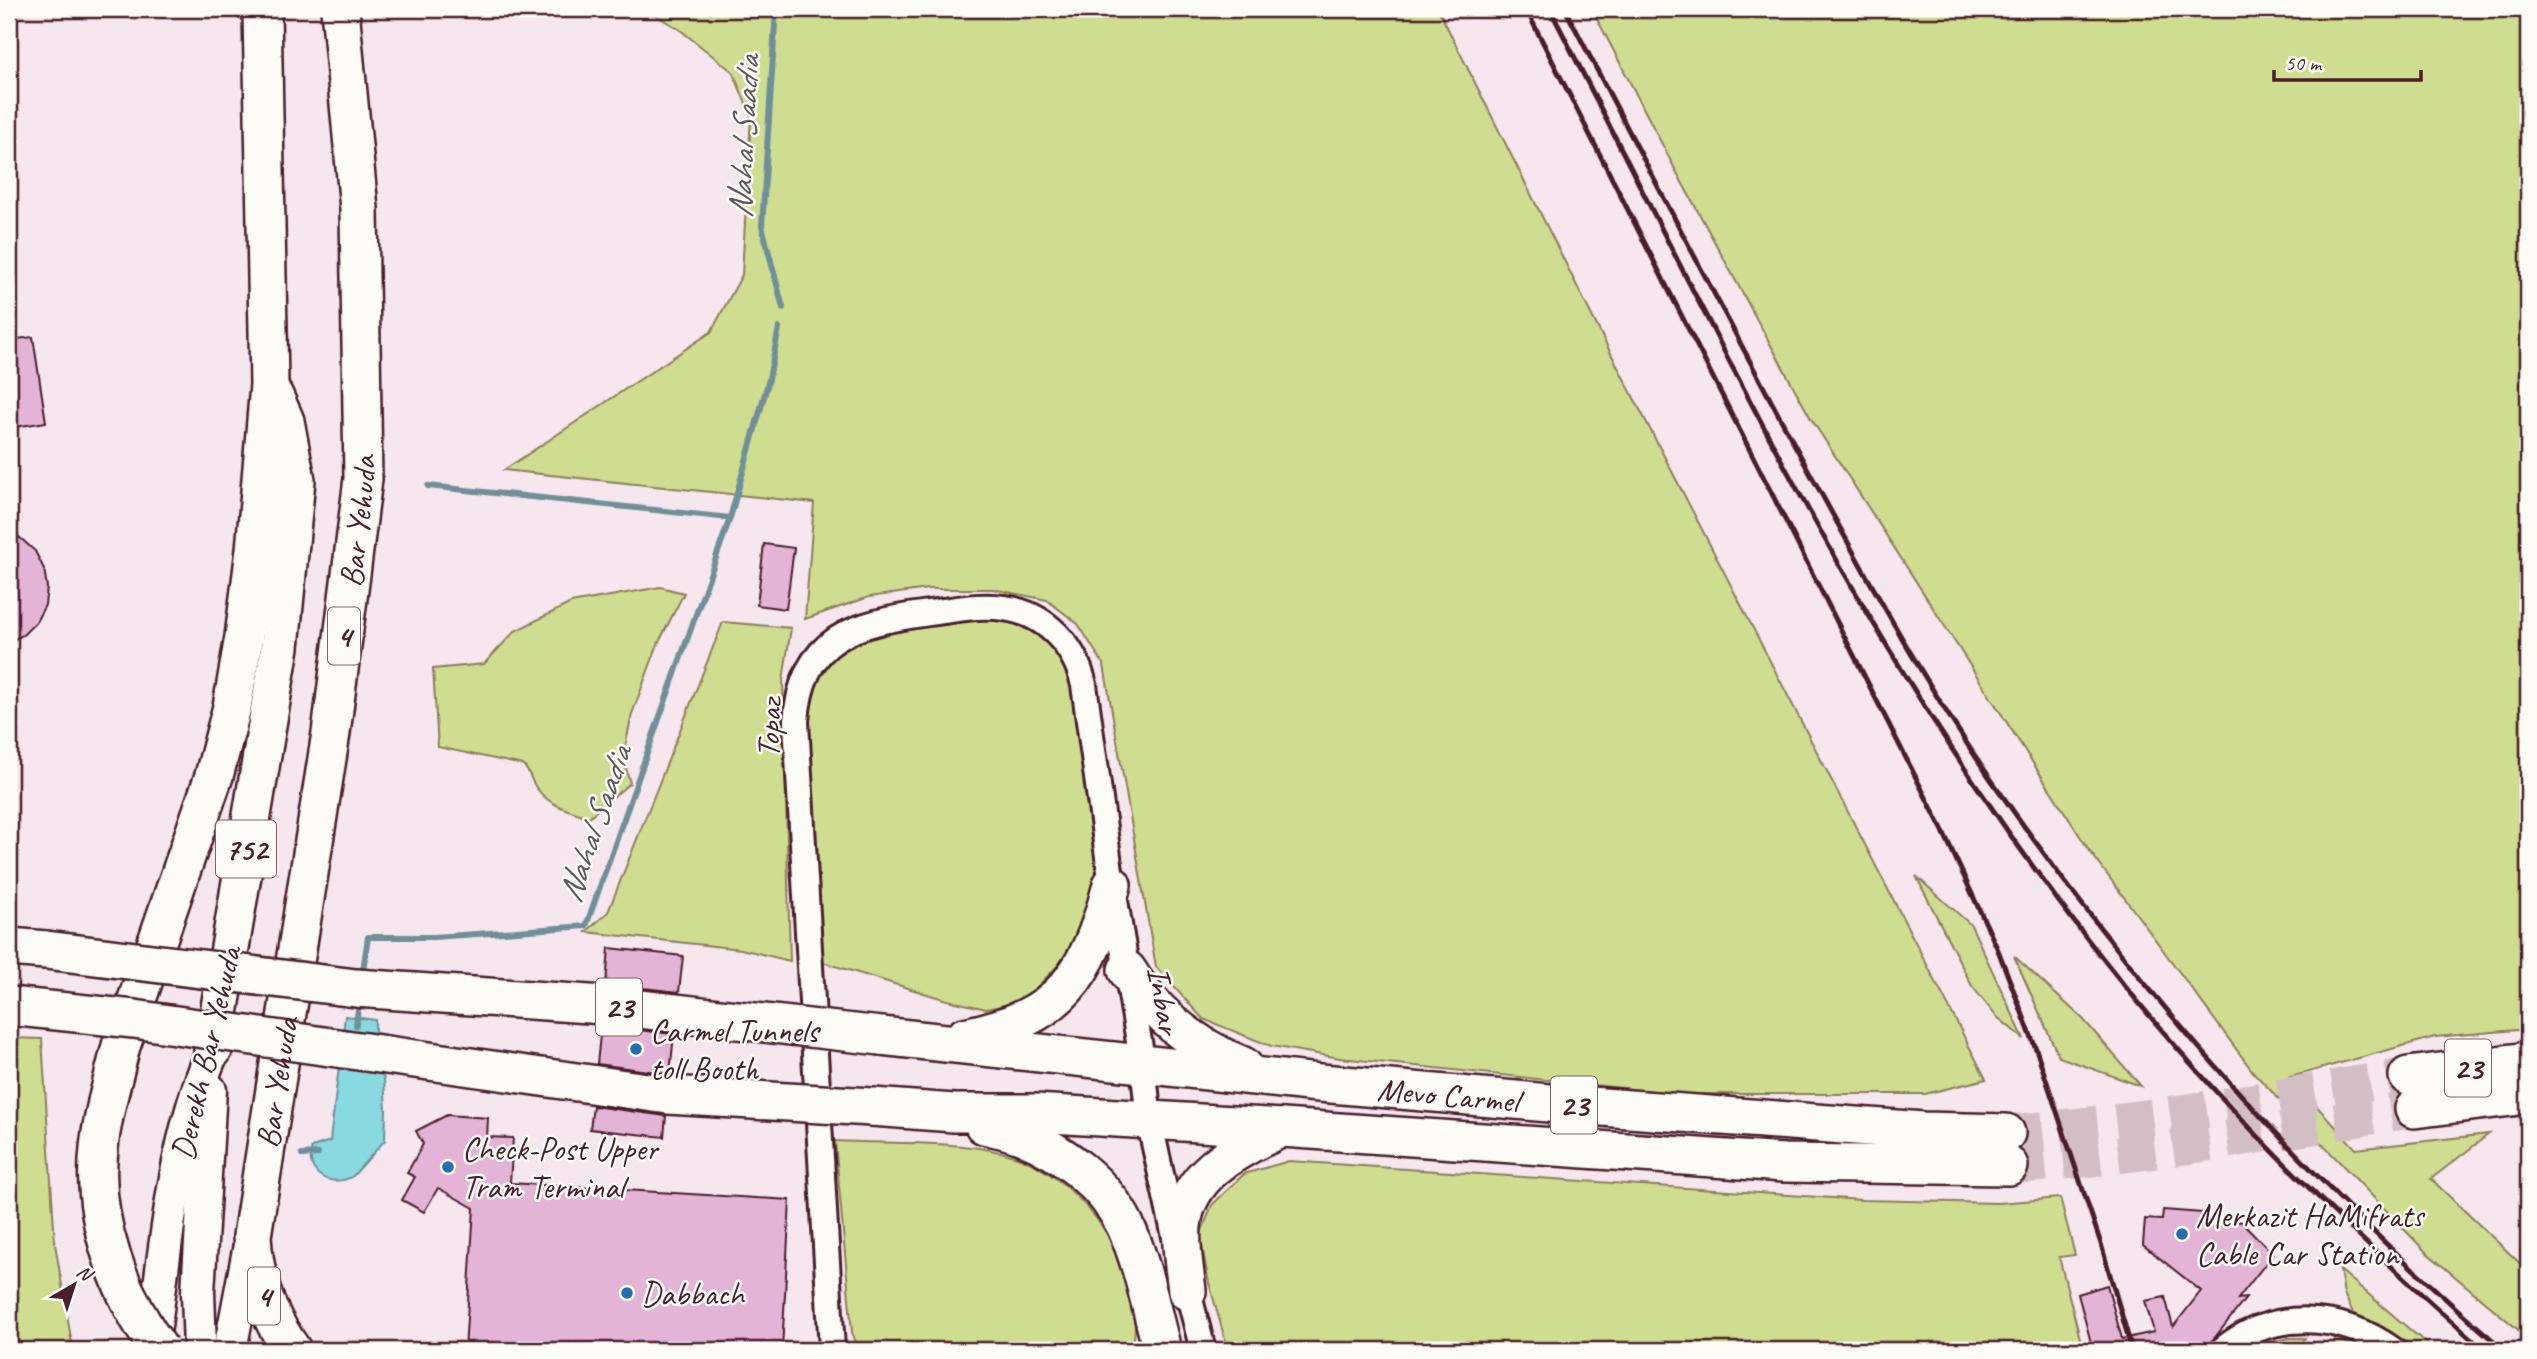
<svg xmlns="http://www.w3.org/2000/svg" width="2537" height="1359" viewBox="0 0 2537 1359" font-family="Caveat,sans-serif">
<rect width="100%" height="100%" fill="#f6e6ed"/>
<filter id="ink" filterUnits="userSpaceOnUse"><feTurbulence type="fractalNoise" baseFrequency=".0143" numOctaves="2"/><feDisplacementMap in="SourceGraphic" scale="14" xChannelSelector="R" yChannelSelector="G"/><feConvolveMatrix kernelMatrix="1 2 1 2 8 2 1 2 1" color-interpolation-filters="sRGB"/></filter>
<g filter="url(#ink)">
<!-- green -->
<g fill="#cfdd90" stroke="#8c7e5e" stroke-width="2">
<polygon points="645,9 1438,9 1603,338 1986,1079 1925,1094 1679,1094 1340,1058 1271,1046 1203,1019 1156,967 1104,665 1078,624 1047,600 993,589 928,589 869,597 805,619 814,503 504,470 711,332 742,275 751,116 733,72 679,29"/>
<polygon points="1592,9 2528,9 2528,1029 2435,1037 2290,1077 2356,1149 2489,1134 2431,1179 2528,1271 2528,1338 2426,1252 2254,1073 2089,850 1810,417 1677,173"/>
<path d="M 660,587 L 684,593 L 658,644 L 632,714 L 623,757 L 630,783 L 589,817 C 570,811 550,806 538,790 C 531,782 531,773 523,765 L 438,747 L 433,669 L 484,664 L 515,631 L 571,603 Z"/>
<path d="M 990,619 L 1014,623 L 1044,638 L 1055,649 L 1068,675 L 1076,710 L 1099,887 L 1073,950 L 1035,989 L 1014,1003 L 986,1009 L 947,1000 L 822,962 L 809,722 C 813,652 857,635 919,627 C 943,624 966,621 990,619 Z"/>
<polygon points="723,622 791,628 783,680 790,961 741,949 586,932 608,912"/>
<polygon points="1916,876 1971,925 2024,1039 1996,1016 1972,986"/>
<polygon points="2014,956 2083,1019 2141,1086 2059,1057"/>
<polygon points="9,1038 42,1039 55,1244 73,1350 9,1350"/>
<path d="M 835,1141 C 889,1144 952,1140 1004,1153 C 1068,1169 1124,1239 1134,1302 C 1137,1318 1134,1335 1133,1350 L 859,1350 L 852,1332 Z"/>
<polygon points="1289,1161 1862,1200 1998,1203 2060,1198 2075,1255 2059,1257 2083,1350 1228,1350 1209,1283 1200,1236 1212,1205 1244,1174"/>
<polygon points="2340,1270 2434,1350 2410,1350 2385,1330 2353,1313 2344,1294"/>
<polygon points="2289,1338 2305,1338 2298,1350 2256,1350 2273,1342"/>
<polygon points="2335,1339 2363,1350 2333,1350"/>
</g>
<!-- water -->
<path fill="#88d9e0" stroke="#6f8f98" stroke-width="2" d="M 345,1016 L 375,1020 L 375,1040 L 384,1080 L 386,1109 L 385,1140 L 353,1176 C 331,1189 304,1174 312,1147 L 330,1141 Z"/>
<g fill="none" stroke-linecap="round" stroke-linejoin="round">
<!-- stream -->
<g stroke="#6f8f98" stroke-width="6">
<polyline points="776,9 762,226 783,308"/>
<polyline points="428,486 730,518"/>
<polyline points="362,977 368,937 434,937 586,926 730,518 769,379 779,328"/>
<polyline points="356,1025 359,1001"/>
<polyline points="302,1155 318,1154"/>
</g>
</g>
<!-- building -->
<g fill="#e4b4d6" stroke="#4a1f2b" stroke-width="2">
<polygon points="33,337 46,422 9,428 9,340"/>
<polygon points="9,528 35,551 44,569 47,587 45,605 36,622 23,635 9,642"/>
<polygon points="764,544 794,548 786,609 757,605"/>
<polygon points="609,948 683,956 679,992 606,984"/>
<polygon points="601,1026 674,1034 670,1074 597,1064"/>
<polygon points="593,1106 666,1116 664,1137 590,1129"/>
<polygon points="447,1115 488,1118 487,1137 513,1138 510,1183 790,1200 782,1350 465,1350 474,1208 438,1188 424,1212 402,1200 415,1177 407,1173 423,1144 416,1131"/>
<polygon points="2163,1210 2215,1214 2215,1219 2242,1222 2273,1254 2238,1299 2246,1298 2205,1350 2093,1350 2078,1294 2107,1285 2122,1339 2154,1332 2145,1301 2165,1297 2173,1327 2201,1291 2143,1245 2145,1219 2162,1220"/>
</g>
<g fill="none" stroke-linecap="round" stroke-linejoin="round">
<!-- highway-tunnel -->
<g stroke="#d4bec6" stroke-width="37" stroke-dasharray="37 18" stroke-linecap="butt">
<path d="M 2006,1133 C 2141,1123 2275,1098 2408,1076"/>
<path d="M 2009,1166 C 2145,1156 2279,1131 2414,1109"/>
</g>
<defs>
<g id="minor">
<polyline points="1114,895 1143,1065 1149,1120 1175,1237"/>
<polyline points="1184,1276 1203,1350"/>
<path d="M 832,1350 L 796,722 C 801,636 856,623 929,613 C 954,610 980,604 1004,608 C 1046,613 1075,646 1084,685 L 1112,885"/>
<path d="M 2222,1350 C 2272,1309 2341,1312 2393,1350"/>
</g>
<g id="major">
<path d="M 152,1350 C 165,1250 173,1144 213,1050"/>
<polyline points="200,1350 198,1292 210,1090"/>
<polyline points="230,1350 250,1245"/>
</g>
<g id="highway">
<polyline points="9,947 46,950"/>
<path d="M 1127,970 C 1155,1015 1193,1046 1243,1066"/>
<path id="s1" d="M 881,1036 L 1309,1082 L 1549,1103 L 1923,1131 L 2006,1133"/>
<path d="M 964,1037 C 1061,1018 1088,977 1112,885"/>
<polyline points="213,1050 280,647 296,480 285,421 274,396"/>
<polyline points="2408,1076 2528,1061"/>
<polyline points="107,1102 121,1046 214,776 232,707 244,637 255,550 269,385 262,9"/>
<polyline points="872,1107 954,1113 1035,1113 1282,1128 1784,1163 2009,1166"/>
<polyline points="2414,1109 2528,1095"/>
<path d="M 984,1125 C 996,1128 1009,1130 1021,1135 C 1063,1152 1105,1184 1125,1225 C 1143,1264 1151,1309 1162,1350"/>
<path d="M 1187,1291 C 1185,1270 1180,1247 1182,1226 C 1187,1172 1239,1149 1282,1128"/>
<path id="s2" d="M 292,1350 C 268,1317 254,1277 252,1236 L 331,733 L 363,479 L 359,209 L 340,9"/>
</g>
</defs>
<!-- minor casing -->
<use href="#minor" stroke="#4a1f2b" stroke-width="30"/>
<!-- major casing -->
<use href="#major" stroke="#4a1f2b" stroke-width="37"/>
<!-- highway casing -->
<use href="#highway" stroke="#4a1f2b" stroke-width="42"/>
<!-- minor -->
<use href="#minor" stroke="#fdfcf7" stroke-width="24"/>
<!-- major -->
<use href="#major" stroke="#fdfcf7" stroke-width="32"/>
<!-- highway -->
<use href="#highway" stroke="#fdfcf7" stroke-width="37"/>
<!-- rail -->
<g stroke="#4a1f2b" stroke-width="5">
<polyline points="1526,9 1942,829 1998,950 2036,1049 2101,1244 2132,1350"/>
<path d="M 1550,9 C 1685,271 1810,541 1976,785 C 2068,922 2174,1053 2290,1169 C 2353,1232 2418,1292 2484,1350"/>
<path d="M 1565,9 C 1645,161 1723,313 1805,464 C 1863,570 1921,678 1990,778 C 2136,989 2309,1184 2504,1350"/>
</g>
<defs>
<g id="highway-bridge">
<polyline points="46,950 356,988 604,1005 881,1036"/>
<polyline points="9,1006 134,1019 668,1095 872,1107"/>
<path d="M 107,1102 C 104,1117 100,1133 99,1149 C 91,1218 119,1295 160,1350"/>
</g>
</defs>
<!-- highway-bridge casing -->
<use href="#highway-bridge" stroke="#4a1f2b" stroke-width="42" stroke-linecap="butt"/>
<!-- highway-bridge -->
<use href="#highway-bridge" stroke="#fdfcf7" stroke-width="37"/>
</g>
</g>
<!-- markers -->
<g fill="#1f6fb2" stroke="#fdfcf7" stroke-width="2.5">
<circle cx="636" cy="1049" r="7"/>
<circle cx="448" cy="1167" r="7"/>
<circle cx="2182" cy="1234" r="7"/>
<circle cx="627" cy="1293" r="7"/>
</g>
<g text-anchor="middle" stroke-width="5" stroke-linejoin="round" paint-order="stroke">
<!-- shield labels -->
<g fill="#fdfcf7" stroke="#806168" stroke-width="2">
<rect x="328" y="607.5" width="32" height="57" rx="5"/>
<rect x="216" y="820.5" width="60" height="57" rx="5"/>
<rect x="596" y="978.5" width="46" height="57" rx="5"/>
<rect x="2445" y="1039.5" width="46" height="57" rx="5"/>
<rect x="1551" y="1076.5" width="46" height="57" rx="5"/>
<rect x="248" y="1267.5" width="32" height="57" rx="5"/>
</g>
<g font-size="32" font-weight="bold" fill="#4a1f2b">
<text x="344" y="647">4</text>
<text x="246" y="860">752</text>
<text x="619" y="1018">23</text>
<text x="2468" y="1079">23</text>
<text x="1574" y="1116">23</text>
<text x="264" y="1307">4</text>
</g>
<!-- street labels -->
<g font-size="33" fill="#4a1f2b" stroke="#fdfcf7">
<text dy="12" stroke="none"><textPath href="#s2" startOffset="845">Bar Yehuda</textPath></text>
<text transform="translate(768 728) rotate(-87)" y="12">Topaz</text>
<text transform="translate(1165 1000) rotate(80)" y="12">Inbar</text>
<text transform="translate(205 1053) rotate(-77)" y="12">Derekh Bar Yehuda</text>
<text dy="12" stroke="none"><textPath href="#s2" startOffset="278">Bar Yehuda</textPath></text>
<text dy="12" stroke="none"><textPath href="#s1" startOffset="570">Mevo Carmel</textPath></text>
</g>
<!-- poi labels -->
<g font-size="33" fill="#4a1f2b" stroke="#fdfcf7" text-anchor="start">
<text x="650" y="1042">Carmel Tunnels<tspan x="650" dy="38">toll Booth</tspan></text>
<text x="462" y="1160">Check-Post Upper<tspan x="462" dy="38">Tram Terminal</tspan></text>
<text x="2196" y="1227">Merkazit HaMifrats<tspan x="2196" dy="38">Cable Car Station</tspan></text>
<text x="641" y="1305">Dabbach</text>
</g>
<!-- water labels -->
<g font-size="35" font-style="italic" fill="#5d5761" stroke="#fdfcf7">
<text transform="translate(743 137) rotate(-87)" y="12">Nahal Saadia</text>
<text transform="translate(594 824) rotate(-71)" y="12">Nahal Saadia</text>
</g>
</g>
<!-- margin -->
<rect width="2537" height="1359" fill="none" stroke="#fdfcf7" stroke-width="35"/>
<rect x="18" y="18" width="2502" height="1324" fill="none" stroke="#4a1f2b" stroke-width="2.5" filter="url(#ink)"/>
<!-- north arrow -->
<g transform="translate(74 1285) rotate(39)" stroke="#fdfcf7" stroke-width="5" paint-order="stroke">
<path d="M0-5L12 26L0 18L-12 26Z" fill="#4a1f2b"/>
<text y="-10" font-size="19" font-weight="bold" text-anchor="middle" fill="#4a1f2b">N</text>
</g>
<!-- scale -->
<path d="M2274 70v10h147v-10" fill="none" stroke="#4a1f2b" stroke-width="3.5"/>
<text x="2285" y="70" font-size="21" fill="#4a1f2b" stroke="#fdfcf7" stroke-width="5" paint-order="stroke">50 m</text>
</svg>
